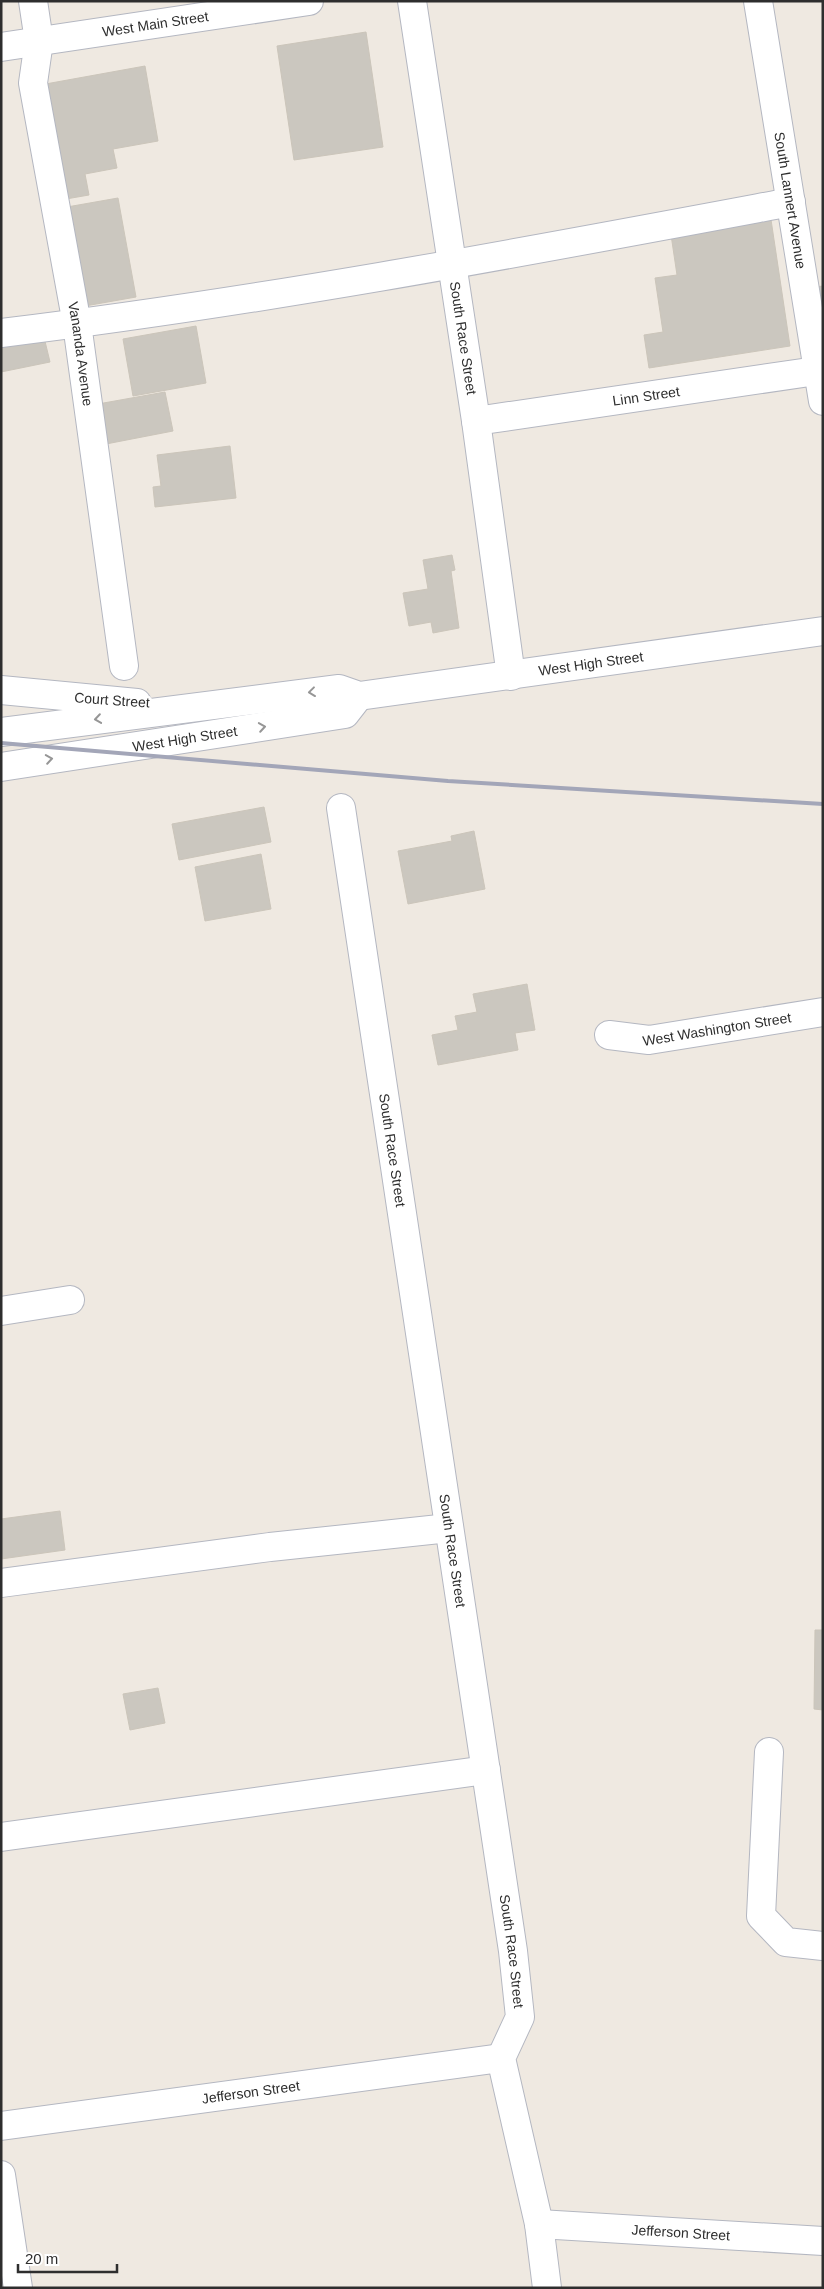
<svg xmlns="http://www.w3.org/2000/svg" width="824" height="2289" viewBox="0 0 824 2289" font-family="Helvetica,sans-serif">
<rect width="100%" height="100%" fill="#efe9e1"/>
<!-- building -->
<g fill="#cbc7bf" stroke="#cbc5ba">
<polygon points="366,32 383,147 294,160 277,46"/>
<polygon points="145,66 158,141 113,149 117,168 85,174 89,195 60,200 40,85"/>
<polygon points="118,198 136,297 85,306 67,207"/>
<polygon points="770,213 790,346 649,368 644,335 663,332 655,278 677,275 670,228"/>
<polygon points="823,286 823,333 815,287"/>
<polygon points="196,326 206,383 133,396 123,339"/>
<polygon points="43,333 50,362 1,372 1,341"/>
<polygon points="165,392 173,431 106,444 98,404"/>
<polygon points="230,446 236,498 155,507 153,487 161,486 157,455"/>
<polygon points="452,555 455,570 451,571 459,628 433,633 431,622 409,626 403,593 428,589 423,560"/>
<polygon points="264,807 271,842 179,860 172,824"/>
<polygon points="474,831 485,889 408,904 398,851 452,841 451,836"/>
<polygon points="261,854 271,909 205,921 195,867"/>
<polygon points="527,984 535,1030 515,1033 518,1050 438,1065 432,1035 458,1030 455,1016 477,1012 473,994"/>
<polygon points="60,1511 65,1550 1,1559 1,1519"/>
<polygon points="815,1630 823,1630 823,1710 814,1709"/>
<polygon points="158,1688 165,1723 130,1730 123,1694"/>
</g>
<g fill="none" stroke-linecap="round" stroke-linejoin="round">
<defs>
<g id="minor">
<path id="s1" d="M 33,1 L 39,41 L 33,83 L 77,324 L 124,666"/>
<path id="s2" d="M 412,1 L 476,421 L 511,676"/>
<path id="s3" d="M 758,1 L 823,401"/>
<path id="s4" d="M 1,47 L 309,1"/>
<path d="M 1,333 C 266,301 529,251 791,202"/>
<path id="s5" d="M 476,421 L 823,370"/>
<polyline points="1,690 137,703"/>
<path id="s6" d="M 1,732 L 339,689 L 359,696 L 823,631"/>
<path id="s7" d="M 1,767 L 345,714 L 359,696"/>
<path id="s8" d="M 341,808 L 513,1951 L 520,2017 L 501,2058 L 539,2224 L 547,2288"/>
<path id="s9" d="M 609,1035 L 649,1040 L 823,1012"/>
<polyline points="1,1311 70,1300"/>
<polyline points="1,1583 270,1547 449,1528"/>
<polyline points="769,1752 761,1916 786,1942 823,1946"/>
<polyline points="1,1837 486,1770"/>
<path id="s10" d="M 1,2126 L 501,2058"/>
<polyline points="1,2175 18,2288"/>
<path id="s11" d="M 539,2224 L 823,2241"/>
</g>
</defs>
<!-- minor casing -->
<use href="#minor" stroke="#b4b7c1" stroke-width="30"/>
<!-- minor -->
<use href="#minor" stroke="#fff" stroke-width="28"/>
<!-- rail -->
<polyline stroke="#a3a6b8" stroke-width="4" points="1,743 448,781 823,804"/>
</g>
<!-- one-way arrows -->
<defs><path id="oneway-chevron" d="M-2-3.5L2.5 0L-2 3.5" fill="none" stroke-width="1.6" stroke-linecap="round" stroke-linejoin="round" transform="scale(1.25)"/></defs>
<g stroke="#969696">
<use href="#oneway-chevron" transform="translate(312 692) rotate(173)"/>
<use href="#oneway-chevron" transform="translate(98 719) rotate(172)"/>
<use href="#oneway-chevron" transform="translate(262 727) rotate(-9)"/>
<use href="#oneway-chevron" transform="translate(49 759) rotate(-9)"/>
</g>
<g text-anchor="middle" stroke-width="5" stroke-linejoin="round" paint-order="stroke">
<!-- street labels -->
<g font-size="14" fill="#2e2e2e" stroke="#fff">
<text dy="5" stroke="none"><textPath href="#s4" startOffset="156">West Main Street</textPath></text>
<text dy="5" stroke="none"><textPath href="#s3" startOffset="202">South Lannert Avenue</textPath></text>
<text dy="5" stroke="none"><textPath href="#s2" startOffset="341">South Race Street</textPath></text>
<text dy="5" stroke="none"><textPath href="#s1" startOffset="358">Vananda Avenue</textPath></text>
<text dy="5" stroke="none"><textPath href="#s5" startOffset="172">Linn Street</textPath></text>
<text dy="5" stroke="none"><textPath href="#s6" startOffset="596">West High Street</textPath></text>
<text transform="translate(112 700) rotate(4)" y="5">Court Street</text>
<text dy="5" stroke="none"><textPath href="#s7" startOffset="186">West High Street</textPath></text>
<text dy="5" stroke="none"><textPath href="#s9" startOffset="109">West Washington Street</textPath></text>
<text dy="5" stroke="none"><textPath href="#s8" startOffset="346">South Race Street</textPath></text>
<text dy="5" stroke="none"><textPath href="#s8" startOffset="751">South Race Street</textPath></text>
<text dy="5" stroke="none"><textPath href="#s8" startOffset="1156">South Race Street</textPath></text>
<text dy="5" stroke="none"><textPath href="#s10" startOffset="252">Jefferson Street</textPath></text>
<text dy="5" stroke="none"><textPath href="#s11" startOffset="142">Jefferson Street</textPath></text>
</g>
</g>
<!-- border -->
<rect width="824" height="2289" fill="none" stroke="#2e2e2e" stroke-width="5"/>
<!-- scale -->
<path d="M18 2264v8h99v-8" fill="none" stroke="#2e2e2e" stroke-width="2.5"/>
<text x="25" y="2264" font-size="15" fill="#2e2e2e" stroke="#ffffff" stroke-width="4" paint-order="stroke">20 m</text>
</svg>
